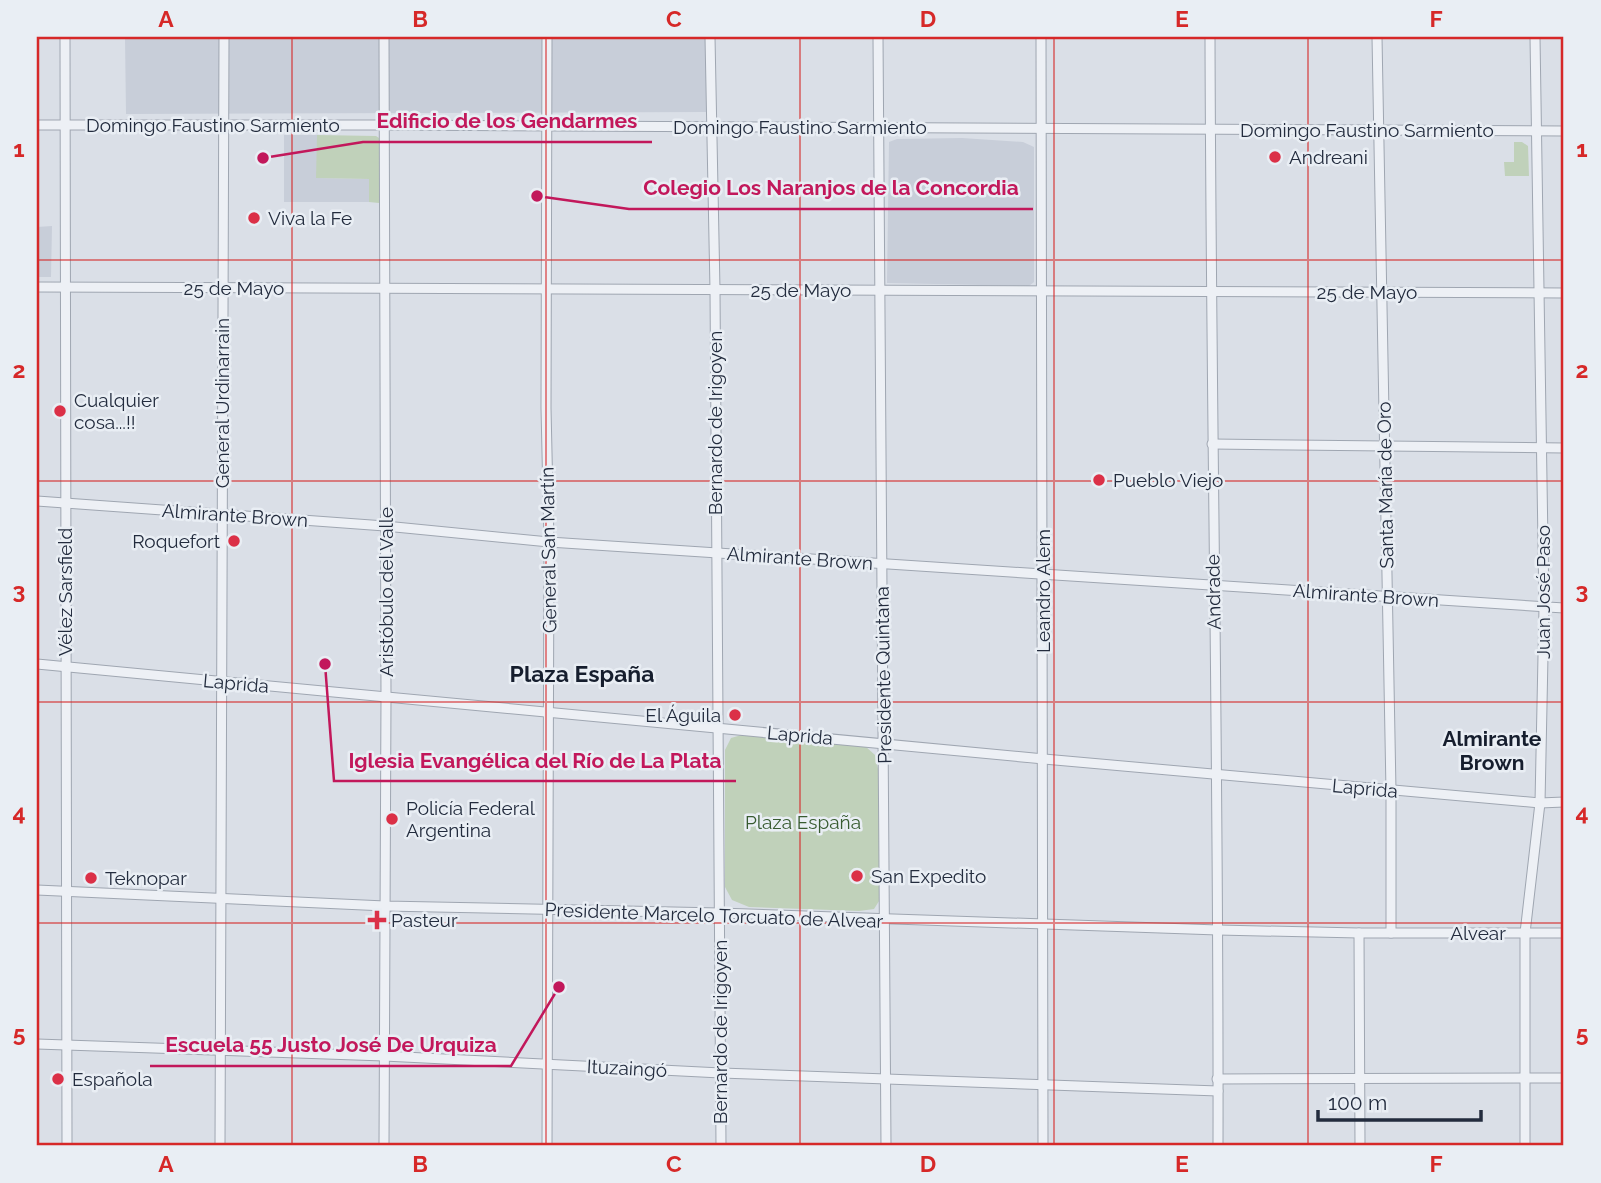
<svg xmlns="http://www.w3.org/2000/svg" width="1601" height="1183" viewBox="0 0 1601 1183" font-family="Raleway,sans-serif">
<rect width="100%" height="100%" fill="#dadfe7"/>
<!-- built -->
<g fill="#c8ced9">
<polygon points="125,37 706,37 706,112 126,114"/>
<polygon points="284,135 317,135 317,178 369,179 369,202 284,202"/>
<polygon points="962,138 1023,142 1034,147 1034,282 1029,286 887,283 889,142 897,139"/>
<polygon points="52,226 51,277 37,277 37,227"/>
</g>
<!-- green -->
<g fill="#c0d1ba">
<polygon points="317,135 376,136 379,138 379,203 369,202 369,179 316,178"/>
<polygon points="1514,142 1522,142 1528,146 1529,176 1505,176 1504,162 1514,162"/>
<polygon points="745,734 865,746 875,755 880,778 881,898 874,909 859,911 749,907 732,900 725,887 725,750 731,738"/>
</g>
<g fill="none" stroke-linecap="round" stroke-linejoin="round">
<defs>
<g id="minor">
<polyline points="65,37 67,1146"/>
<polyline points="547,37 546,408 549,542 547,1146"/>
<polyline points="710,37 715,290 721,1146"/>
<polyline points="878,37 886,1146"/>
<polyline points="1041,37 1043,1146"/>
<path d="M 1210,37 C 1211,407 1219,776 1218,1146"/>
<polyline points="1377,37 1391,791 1391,933"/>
<polyline points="37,125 384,125 1564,131"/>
<polyline points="37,287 1564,293"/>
<polyline points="1212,444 1564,448"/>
<polyline points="37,501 385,526 549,542 1564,608"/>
<polyline points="37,664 1044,759 1540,803 1564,802"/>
<polyline points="37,890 385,906 720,913 1218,930 1359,933 1564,933"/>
<polyline points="1359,933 1360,1146"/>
<polyline points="37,1044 384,1056 721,1073 1218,1091"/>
<polyline points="1217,1079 1564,1078"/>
<polyline points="220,1146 224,37"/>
<polyline points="384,1146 386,697 384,37"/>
<polyline points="1525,1146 1525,933 1540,803 1544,607 1535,37"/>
</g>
</defs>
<!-- minor casing -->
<use href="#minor" stroke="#9fa6b1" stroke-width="11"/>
<!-- minor -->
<use href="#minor" stroke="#edf0f5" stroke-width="9"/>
</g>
<!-- grid -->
<path fill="none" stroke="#d62828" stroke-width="2" stroke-opacity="0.55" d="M 292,37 L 292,1146M 546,37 L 546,1146M 800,37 L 800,1146M 1054,37 L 1054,1146M 1308,37 L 1308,1146M 37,260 L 1564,260M 37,481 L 1564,481M 37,702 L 1564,702M 37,923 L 1564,923"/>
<!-- markers -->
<g fill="#db3047" stroke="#e9eef4" stroke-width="2.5">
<circle cx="1275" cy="157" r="7"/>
<circle cx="254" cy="218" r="7"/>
<circle cx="60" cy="411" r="7"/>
<circle cx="1099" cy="480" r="7"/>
<circle cx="234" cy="541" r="7"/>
<circle cx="735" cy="715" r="7"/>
<circle cx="392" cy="819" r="7"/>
<circle cx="857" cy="876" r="7"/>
<circle cx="91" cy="878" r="7"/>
<path d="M373.5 909.5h7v7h7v7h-7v7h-7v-7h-7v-7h7z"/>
<circle cx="58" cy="1079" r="7"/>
</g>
<g text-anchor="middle" stroke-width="5" stroke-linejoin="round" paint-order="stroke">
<!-- street labels -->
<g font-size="19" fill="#232c3e" stroke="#e9eef4">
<text x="213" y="132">Domingo Faustino Sarmiento</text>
<text x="800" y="134">Domingo Faustino Sarmiento</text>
<text x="1367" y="137">Domingo Faustino Sarmiento</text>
<text x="234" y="295">25 de Mayo</text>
<text x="801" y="297">25 de Mayo</text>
<text x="1367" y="299">25 de Mayo</text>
<text transform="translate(222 403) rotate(-90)" y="7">General Urdinarrain</text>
<text transform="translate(715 423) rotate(-90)" y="7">Bernardo de Irigoyen</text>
<text transform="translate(1385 485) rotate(-91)" y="7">Santa María de Oro</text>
<text transform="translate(235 515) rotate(4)" y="7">Almirante Brown</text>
<text transform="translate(548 550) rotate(-91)" y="7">General San Martín</text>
<text transform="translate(800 558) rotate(4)" y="7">Almirante Brown</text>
<text transform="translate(1043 591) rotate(-90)" y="7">Leandro Alem</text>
<text transform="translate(65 592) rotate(-90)" y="7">Vélez Sarsfield</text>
<text transform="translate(386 592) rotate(-90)" y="7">Aristóbulo del Valle</text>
<text transform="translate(1213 592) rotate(-91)" y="7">Andrade</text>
<text transform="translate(1543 592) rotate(-90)" y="7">Juan José Paso</text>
<text transform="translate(1366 595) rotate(4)" y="7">Almirante Brown</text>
<text transform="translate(883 675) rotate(-91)" y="7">Presidente Quintana</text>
<text transform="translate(236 683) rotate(5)" y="7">Laprida</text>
<text transform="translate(800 735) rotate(5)" y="7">Laprida</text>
<text transform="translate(1365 788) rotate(5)" y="7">Laprida</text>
<text transform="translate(714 915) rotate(2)" y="7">Presidente Marcelo Torcuato de Alvear</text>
<text x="1478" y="940">Alvear</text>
<text transform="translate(720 1032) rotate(-90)" y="7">Bernardo de Irigoyen</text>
<text transform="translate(627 1068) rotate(3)" y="7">Ituzaingó</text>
</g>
<!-- poi labels -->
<g font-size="19" fill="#232c3e" stroke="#e9eef4" text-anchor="start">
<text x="1289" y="164">Andreani</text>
<text x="268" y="225">Viva la Fe</text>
<text x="74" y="407">Cualquier<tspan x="74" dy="22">cosa...!!</tspan></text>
<text x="1113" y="487">Pueblo Viejo</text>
<text x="220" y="548" text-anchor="end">Roquefort</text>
<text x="721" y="722" text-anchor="end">El Águila</text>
<text x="406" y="815">Policía Federal<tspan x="406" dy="22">Argentina</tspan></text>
<text x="871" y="883">San Expedito</text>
<text x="105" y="885">Teknopar</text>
<text x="391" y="927">Pasteur</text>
<text x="72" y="1086">Española</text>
</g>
<!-- park labels -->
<g font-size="19" fill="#375b2f" stroke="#e9eef4">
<text x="803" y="829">Plaza España</text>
</g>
<!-- neighbourhood labels -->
<g font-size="21" font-weight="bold" fill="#161e2e" stroke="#e9eef4">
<text x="1492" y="746">Almirante<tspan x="1492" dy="24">Brown</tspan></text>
</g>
<!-- quarter labels -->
<g font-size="23" font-weight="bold" fill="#161e2e" stroke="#e9eef4">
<text x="582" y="682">Plaza España</text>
</g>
</g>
<!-- callouts -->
<path fill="none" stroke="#c2185b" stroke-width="2.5" d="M263 158L363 142H652M537 196L629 209H1033M325 664L334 781H736M559 987L511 1066H150"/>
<g fill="#c2185b" stroke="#e9eef4" stroke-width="2.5">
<circle cx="263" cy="158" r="7"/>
<circle cx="537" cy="196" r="7"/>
<circle cx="325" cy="664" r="7"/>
<circle cx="559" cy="987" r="7"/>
</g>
<g font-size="21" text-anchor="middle" font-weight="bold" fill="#c2185b" stroke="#e9eef4" stroke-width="5" stroke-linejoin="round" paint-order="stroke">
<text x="507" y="128">Edificio de los Gendarmes</text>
<text x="831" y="195">Colegio Los Naranjos de la Concordia</text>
<text x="535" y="768">Iglesia Evangélica del Río de La Plata</text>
<text x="331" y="1052">Escuela 55 Justo José De Urquiza</text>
</g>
<!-- border -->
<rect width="1601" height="1183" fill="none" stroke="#e9eef4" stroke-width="77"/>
<!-- scale -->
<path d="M1318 1110v10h163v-10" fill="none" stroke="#232c3e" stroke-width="3.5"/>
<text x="1328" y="1110" font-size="21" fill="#232c3e" stroke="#e9eef4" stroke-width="5" paint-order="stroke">100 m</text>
<rect x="38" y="38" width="1524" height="1106" fill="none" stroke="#d62828" stroke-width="2.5"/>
<g font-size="23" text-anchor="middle" font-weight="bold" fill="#d62828">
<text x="166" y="27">A</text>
<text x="420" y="27">B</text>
<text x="674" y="27">C</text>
<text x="928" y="27">D</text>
<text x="1182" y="27">E</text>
<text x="1436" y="27">F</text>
<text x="19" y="157">1</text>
<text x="1582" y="157">1</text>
<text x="19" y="378">2</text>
<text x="1582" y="378">2</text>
<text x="19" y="599">3</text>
<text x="1582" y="599">3</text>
<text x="19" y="821">4</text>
<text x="1582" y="821">4</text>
<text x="19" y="1042">5</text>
<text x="1582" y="1042">5</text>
<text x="166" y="1172">A</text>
<text x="420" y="1172">B</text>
<text x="674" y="1172">C</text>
<text x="928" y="1172">D</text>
<text x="1182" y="1172">E</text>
<text x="1436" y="1172">F</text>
</g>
</svg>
